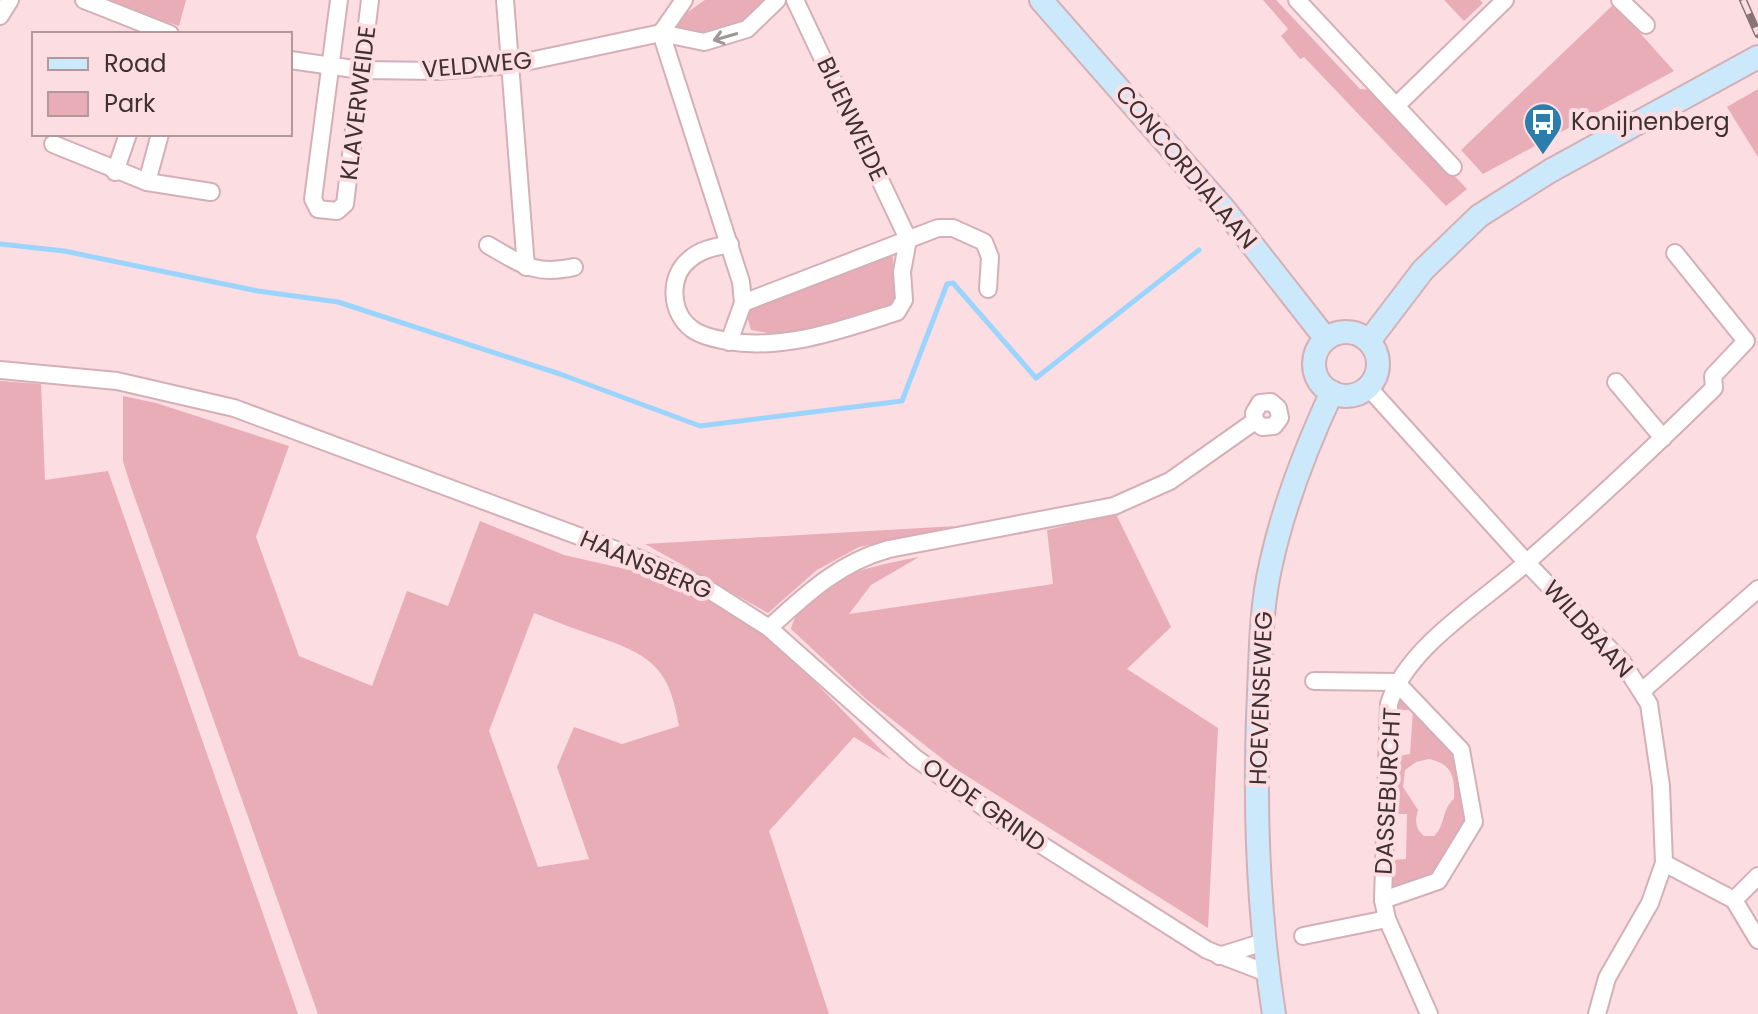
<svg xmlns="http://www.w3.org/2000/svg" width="1758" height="1014" viewBox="0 0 1758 1014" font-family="Poppins,sans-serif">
<rect width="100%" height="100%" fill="#fcdde2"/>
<!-- green -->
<g fill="#e8adb7" fill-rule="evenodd">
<polygon points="98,0 186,0 179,26"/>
<path d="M 705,0 L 766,0 C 740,35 706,35 666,34 L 682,16 Z"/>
<polygon points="1263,0 1276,0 1360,89 1372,90 1467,189 1446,206 1304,57 1300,59 1281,36 1288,29"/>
<polygon points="1444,0 1480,0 1483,3 1464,21"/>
<polygon points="1614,4 1674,71 1483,174 1461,150"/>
<polygon points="1758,89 1758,157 1727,107"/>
<polygon points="892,250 896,289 891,310 792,337 751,330 747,316 750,307"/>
<polygon points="0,381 41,384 45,480 108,471 298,1014 0,1014"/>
<path d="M 123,396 L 156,403 L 289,446 L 256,537 L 299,656 L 372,686 L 407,591 L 448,606 L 480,521 L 564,555 L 678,581 L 712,598 L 758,631 L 814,681 L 891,760 L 854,737 L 769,831 L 829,1014 L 318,1014 L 131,487 L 123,461 ZM 534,613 C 557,622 580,631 604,639 C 655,657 670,672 679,726 L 622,744 L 574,727 L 557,767 L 589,859 L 538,867 L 489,731 Z"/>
<path d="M 1116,514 L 1171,627 L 1127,669 L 1218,728 L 1208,928 L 954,768 L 866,699 L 791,629 C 806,577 874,566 919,557 L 871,585 L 849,614 L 1053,584 L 1047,530 Z"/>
<polygon points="956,526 859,547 817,570 768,613 645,544"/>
<path d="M 1403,689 L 1459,751 L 1468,824 L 1433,880 L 1390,896 L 1390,860 L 1406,859 L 1407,814 L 1392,814 L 1394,757 L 1410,754 L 1413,710 L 1396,710 ZM 1429,759 C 1452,764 1455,776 1454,799 C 1441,810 1446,825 1434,836 L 1424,836 C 1415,828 1415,821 1418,810 L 1403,787 L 1405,770 L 1416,762 Z"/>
</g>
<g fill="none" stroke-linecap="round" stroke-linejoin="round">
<!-- stream -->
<polyline stroke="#9bd5fd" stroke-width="5" points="0,244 64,251 258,291 338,302 560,374 700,426 902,401 947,284 953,283 1036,378 1199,250"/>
<defs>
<g id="street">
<polyline points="84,0 170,34"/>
<polyline points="339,0 313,199 318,209 337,211 345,204 370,0"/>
<polyline points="505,0 526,267"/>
<polyline points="1297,0 1453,167"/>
<polyline points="1620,0 1646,25"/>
<polyline points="0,16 10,0"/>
<polyline points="661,33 741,282 743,303 729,342"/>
<polyline points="661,33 684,0"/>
<polyline points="290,60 361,70 437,71 511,65 661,33 704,42 747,29 777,0"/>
<polyline points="1397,105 1505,0"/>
<polyline points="53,144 147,182 211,192"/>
<polyline points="115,172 128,134"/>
<polyline points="147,182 160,134"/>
<path d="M 730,244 C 716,247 701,249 690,259 C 668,276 670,313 692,329 C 701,336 716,339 727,341 C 784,351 844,329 897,312 L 904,300 L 902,272 L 908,239 L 795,0"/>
<path d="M 488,245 C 521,264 535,276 574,267"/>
<polyline points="743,303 938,228 953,228 984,242 990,257 988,289"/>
<polyline points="0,370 117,381 234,408 635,557 703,586 769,628 914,757 996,816 1207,950 1267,973"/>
<polyline points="1616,382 1663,438"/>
<polyline points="1368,387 1527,563 1623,663 1649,704 1661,786 1664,863 1650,903 1607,978 1597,1014"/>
<path d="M 769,628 C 806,594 840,562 889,549 L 1114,506 L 1170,481 L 1255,421 L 1254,413 L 1260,403 L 1271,402 L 1278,408 L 1280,418 L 1274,426 L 1262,427 L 1255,421"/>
<polyline points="1314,681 1396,682 1461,750 1474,822 1438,881 1383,900"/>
<polyline points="1642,691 1758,589"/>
<polyline points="1664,863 1734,900 1758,940"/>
<polyline points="1734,900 1758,876"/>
<polyline points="1303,936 1387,919"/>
<polyline points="1219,956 1264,942"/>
<path d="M 1429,1014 L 1387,919 L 1383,900 L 1389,704 C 1407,646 1483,602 1527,562 C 1591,506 1653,448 1714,388 L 1713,376 L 1746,341 L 1675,253"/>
</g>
<g id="secondary">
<polyline points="1041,0 1225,210 1326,339"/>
<circle cx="1346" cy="364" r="32"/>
<polyline points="1369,341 1423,270 1479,216 1550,171 1758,57"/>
<path d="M 1274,1014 C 1257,907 1254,800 1259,692 C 1261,649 1261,606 1271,564 C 1284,504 1306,448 1332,392"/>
</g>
</defs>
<!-- street casing -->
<use href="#street" stroke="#d4b0b6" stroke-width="20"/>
<!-- secondary casing -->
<use href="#secondary" stroke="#d4b0b6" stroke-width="26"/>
<!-- street -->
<use href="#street" stroke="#fff" stroke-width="16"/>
<!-- secondary -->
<use href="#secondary" stroke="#cce9fb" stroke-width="22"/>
<defs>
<polyline id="rail" points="1743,0 1758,34"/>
</defs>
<!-- rail casing -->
<use href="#rail" stroke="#897376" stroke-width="8"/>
<!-- rail -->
<use href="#rail" stroke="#fcdde2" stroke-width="5" stroke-dasharray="15" stroke-linecap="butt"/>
</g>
<!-- one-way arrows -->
<defs><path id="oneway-shaft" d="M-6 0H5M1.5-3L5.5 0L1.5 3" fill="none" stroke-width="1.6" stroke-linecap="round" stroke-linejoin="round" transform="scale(2)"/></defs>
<use stroke="#9f9898" href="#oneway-shaft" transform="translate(725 37) rotate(164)"/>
<!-- icons -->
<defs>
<symbol id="bus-pin" viewBox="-11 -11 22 30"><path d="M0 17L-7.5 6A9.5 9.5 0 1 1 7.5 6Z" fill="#2b7dae" stroke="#fcdde2"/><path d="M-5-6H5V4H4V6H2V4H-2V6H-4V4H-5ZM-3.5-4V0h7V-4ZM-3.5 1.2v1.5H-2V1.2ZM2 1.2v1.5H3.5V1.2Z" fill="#fff"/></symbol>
</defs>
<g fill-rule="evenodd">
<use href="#bus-pin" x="1521" y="100" width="44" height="60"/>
</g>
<g text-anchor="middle" stroke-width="8" stroke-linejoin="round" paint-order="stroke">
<!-- street labels -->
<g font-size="24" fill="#3f3032" stroke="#fcdde2">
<text transform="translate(477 65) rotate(-5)" y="8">VELDWEG</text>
<text transform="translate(358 103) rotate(-83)" y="8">KLAVERWEIDE</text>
<text transform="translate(852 119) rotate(65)" y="8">BIJENWEIDE</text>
<text transform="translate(1186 167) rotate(50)" y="8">CONCORDIALAAN</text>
<text transform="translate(646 565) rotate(23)" y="8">HAANSBERG</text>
<text transform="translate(1588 629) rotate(48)" y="8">WILDBAAN</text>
<text transform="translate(1261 698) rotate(-88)" y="8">HOEVENSEWEG</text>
<text transform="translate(1388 791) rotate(-87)" y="8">DASSEBURCHT</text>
<text transform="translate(984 805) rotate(35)" y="8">OUDE GRIND</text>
</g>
<!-- poi labels -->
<g font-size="24" fill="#3f3032" stroke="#fcdde2" text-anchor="start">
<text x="1571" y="130">Konijnenberg</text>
</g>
</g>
<!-- legend -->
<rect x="32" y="32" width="260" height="104" fill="#fcdde2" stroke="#b0989c" stroke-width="2"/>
<rect x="48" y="58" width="40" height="12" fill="#cce9fb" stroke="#b0989c" stroke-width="2"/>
<text x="104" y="72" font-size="24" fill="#3f3032">Road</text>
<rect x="48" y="92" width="40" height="24" fill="#e8adb7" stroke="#b0989c" stroke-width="2"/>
<text x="104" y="112" font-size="24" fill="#3f3032">Park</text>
</svg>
